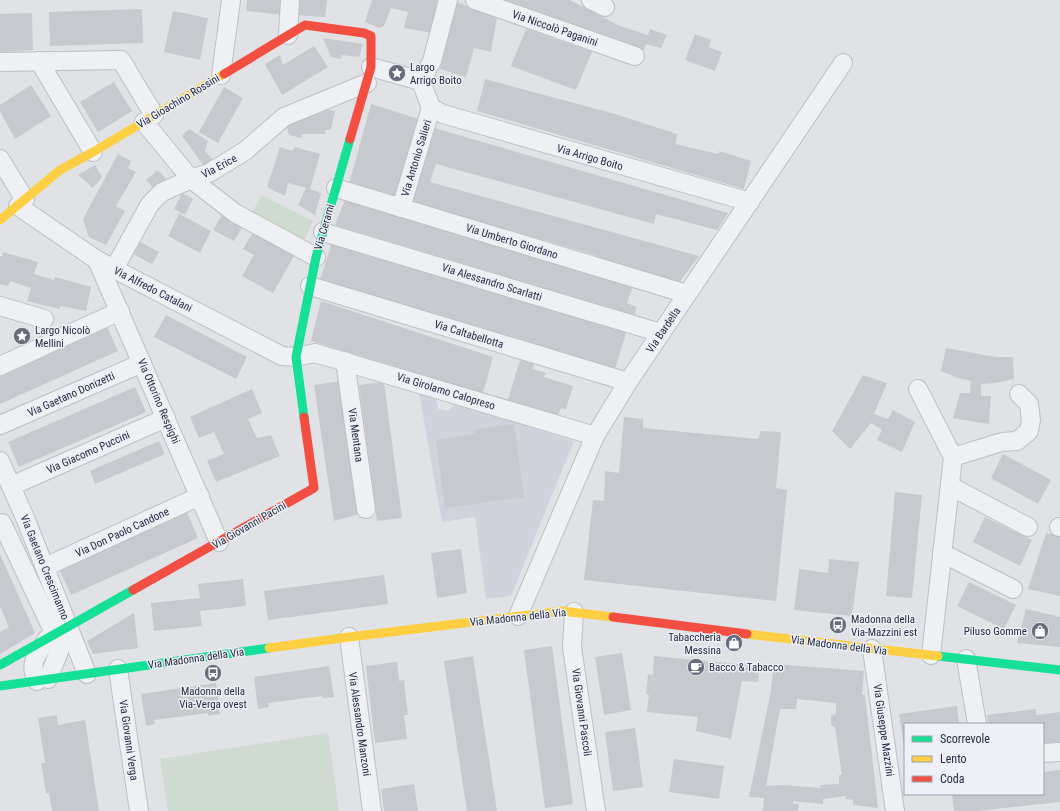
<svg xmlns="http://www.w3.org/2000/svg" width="1060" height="811" viewBox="0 0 1060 811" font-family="'Roboto Condensed',sans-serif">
<rect width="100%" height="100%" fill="#e0e2e6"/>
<!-- built -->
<polygon fill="#d0d3dc" points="419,393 436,399 438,409 448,411 455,404 574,441 511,596 486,599 475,517 442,522"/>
<!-- green -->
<g fill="#cfdad0">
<polygon points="262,195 313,221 304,241 251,214"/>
<polygon points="328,733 339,811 168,811 160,759"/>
</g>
<!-- building -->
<g fill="#c7c9ce" fill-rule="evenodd">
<polygon points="247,0 286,0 285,15 246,11"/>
<polygon points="295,0 327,0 325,17 295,15"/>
<polygon points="372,0 437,0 432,33 404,28 408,12 391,8 384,26 379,28 365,22"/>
<polygon points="498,0 570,0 620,26 648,35 650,29 667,35 661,48 646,44 643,51"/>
<polygon points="456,2 497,17 491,52 474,48 466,77 440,69"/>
<polygon points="142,9 143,43 50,46 49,12"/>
<polygon points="173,11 208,18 200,60 164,52"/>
<polygon points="32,13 33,50 0,52 0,14"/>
<polygon points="526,29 592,52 576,90 511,66"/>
<polygon points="695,34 711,40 709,47 722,52 715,71 685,60"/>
<polygon points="323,38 363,44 359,57 341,55 341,59 331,57"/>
<polygon points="314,46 328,67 282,95 265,64 280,55 283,65"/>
<polygon points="485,79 615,114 677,134 676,144 718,154 719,151 751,161 744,189 477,111"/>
<polygon points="114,82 132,111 98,132 80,102"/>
<polygon points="31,85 51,116 15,139 0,111 0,105"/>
<polygon points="224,87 243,98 218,143 199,132"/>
<polygon points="371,104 419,119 396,198 349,184"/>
<polygon points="323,109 335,111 331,130 325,130 326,134 302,134 301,138 289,135 286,124"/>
<polygon points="434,128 728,213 717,230 656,214 654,224 436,164 430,182 699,256 678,284 612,263 595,255 412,202"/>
<polygon points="189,129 208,141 205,151 214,161 205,167 182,136"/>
<polygon points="280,147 292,151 295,147 320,154 310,189 321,193 315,215 298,205 306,188 288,183 285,196 267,187"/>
<polygon points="118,154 131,161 128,168 136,172 116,206 125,211 106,245 89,237 83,219"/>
<polygon points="95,165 102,177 93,188 78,175"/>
<polygon points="158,170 168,181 156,191 146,180"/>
<polygon points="182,193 193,199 185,215 174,209"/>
<polygon points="345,200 633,286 627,303 636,307 635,315 335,225"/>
<polygon points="179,214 211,231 200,253 168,236"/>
<polygon points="222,215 243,226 234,241 213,230"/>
<polygon points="253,232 294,256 273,293 242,276 254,255 243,249"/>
<polygon points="139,241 159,252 152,264 133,254"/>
<polygon points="332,243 627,330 615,369 320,280"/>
<polygon points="3,252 38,262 34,274 54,280 55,277 91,287 86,311 61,306 59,309 27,301 31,288 10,281 8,286 0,284 0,256 2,256"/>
<polygon points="321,301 493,357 483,393 311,341"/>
<polygon points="166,315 247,357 236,379 154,337"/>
<polygon points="107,327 118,351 0,404 0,376"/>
<polygon points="946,348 996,357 1013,357 1014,379 995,383 981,384 981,396 991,396 989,424 953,418 960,393 970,393 971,381 958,378 941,371"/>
<polygon points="520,360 534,364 532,369 546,373 544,377 573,386 566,409 561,408 558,416 508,400"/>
<polygon points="863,375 887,383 874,414 888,419 893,410 915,422 902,452 877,440 882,430 871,423 850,449 832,431"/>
<polygon points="340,381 359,514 334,521 314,385"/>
<polygon points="384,382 402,518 377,521 359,385"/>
<polygon points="135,387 146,412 19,467 8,442"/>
<polygon points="252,389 262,413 248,419 257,438 271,435 280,456 216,482 207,461 224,454 214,432 199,438 190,417"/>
<polygon points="624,417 643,419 643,428 758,439 761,431 781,432 776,488 787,490 776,601 584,580 593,500 604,501 605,471 619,473"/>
<polygon points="514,424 524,497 445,508 436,440 475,434 474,430"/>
<polygon points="159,441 165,454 95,484 90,471"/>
<polygon points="1003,454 1051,480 1038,504 991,478"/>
<polygon points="895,492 922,495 912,598 886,596"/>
<polygon points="187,512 198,538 71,595 59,569"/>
<polygon points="985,517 1032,540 1020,566 973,542"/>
<polygon points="1046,533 1060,536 1060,596 1028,589"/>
<polygon points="461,549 467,593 437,598 431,553"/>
<polygon points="0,554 35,633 0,654 0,632 9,627 0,606"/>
<polygon points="829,559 859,562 852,616 794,610 799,569 828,573"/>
<polygon points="384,575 388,604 268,620 264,591"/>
<polygon points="243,579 246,606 200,611 202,626 154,631 151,603 200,598 198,584"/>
<polygon points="969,582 1016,605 1004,629 957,606"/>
<polygon points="1026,609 1060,617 1060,647 1017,643"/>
<polygon points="134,613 138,648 93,654 87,641"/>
<polygon points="552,646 573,804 545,808 524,650"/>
<polygon points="622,653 631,710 604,715 595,657"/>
<polygon points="473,656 497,811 467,811 444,661"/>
<polygon points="654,656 760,666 758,682 742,681 731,739 696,731 698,717 647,712 649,695 646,694 648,674 653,675"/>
<polygon points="397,662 399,681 404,680 408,715 404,715 407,739 375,743 366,666"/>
<path d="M 774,664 L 864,671 L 862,695 L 865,695 L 878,808 L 853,805 L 853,800 L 846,799 L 845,796 L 823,799 L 823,804 L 793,801 L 793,804 L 799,804 L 798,811 L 763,811 L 764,798 L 749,797 L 770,696 ZM 797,699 L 836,703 L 836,714 L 831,716 L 831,725 L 835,727 L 842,775 L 839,775 L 839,784 L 820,785 L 821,788 L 783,785 L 766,786 L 780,709 L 796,709 Z"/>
<polygon points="329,666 334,697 323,698 322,696 268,703 269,707 258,709 254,677"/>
<polygon points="216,683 220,714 208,716 208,713 154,720 155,724 146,726 141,694"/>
<polygon points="957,706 959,724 905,724 904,747 899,714"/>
<polygon points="1036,709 1036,715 1060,712 1060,742 1043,744 1043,724 988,724 987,715"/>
<polygon points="57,715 58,725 85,720 99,811 52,811 49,793 46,793 41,763 45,763 38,718"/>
<polygon points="635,728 643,787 613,791 605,732"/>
<polygon points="674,759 724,766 719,799 669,792"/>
<polygon points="1060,770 1060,802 978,811 954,811 952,794 1043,794 1043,772"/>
<polygon points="414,784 418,811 384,811 381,789"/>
</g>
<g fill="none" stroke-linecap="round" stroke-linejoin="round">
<defs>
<g id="street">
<polyline points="475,0 635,56"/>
<polyline points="591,0 605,7"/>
<polyline points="288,35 290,0"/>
<polyline points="39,61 93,152"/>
<polyline points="0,62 121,60 154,115"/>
<polyline points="371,67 421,81 431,108"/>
<polyline points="221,75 231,0"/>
<polyline points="421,81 432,61 448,0"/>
<polyline points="431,108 443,114 750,202"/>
<polyline points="144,122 191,179 235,213 316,257"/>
<polyline points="0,159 25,200"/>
<polyline points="336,188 687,294"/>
<polyline points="18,206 97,260 282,356 296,357 315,353 595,436"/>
<polyline points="401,208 431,108"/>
<polyline points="323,232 661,333"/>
<polyline points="97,260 219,542"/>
<polyline points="114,269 150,204 162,192 191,179 209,173 245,151 284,117 367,83"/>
<polyline points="310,286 628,382"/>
<polyline points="0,306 44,319"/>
<polyline points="345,361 366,509"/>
<polyline points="0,366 120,311"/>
<polyline points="918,389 953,457 931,655"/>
<polyline points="0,425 142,363"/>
<polyline points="953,457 1002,442 1017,441 1029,431 1031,420 1029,404 1019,394"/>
<polyline points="0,461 26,520 87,674"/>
<polyline points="11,486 166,418"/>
<polyline points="950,486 1028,527"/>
<polyline points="2,523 55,635"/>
<polyline points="1059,527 1060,527"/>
<polyline points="942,553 1013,589"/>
<polyline points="45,567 200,496"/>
<polyline points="574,612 572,647 596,811"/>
<polyline points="518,616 595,436 628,382 843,63"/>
<polyline points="349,637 372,811"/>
<polyline points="872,649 895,811"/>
<polyline points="966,659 977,724"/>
<polyline points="118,669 139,811"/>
<polyline points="48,679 60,649 63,630"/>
<path d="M 37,681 C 28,663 37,655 47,639"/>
<polyline points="1043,753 1060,752"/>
</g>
</defs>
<!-- street casing -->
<use href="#street" stroke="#bdbfc4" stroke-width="20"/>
<!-- street -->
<use href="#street" stroke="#eff0f3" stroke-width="18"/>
<!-- fast -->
<g stroke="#16e098" stroke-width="9">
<polyline points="304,417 296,357 316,257 350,139"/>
<polyline points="938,656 1060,670"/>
<polyline points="0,665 133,590"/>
<polyline points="0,686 269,648"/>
</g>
<!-- slow -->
<g stroke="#ffcf43" stroke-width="9">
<polyline points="0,220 60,170 93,152 224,74"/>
<polyline points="747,634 938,656"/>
<polyline points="269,648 349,637 562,611 613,617"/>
</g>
<!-- jam -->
<g stroke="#f24e42" stroke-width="9">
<polyline points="224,74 305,25 364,33 371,36 371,67 350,139"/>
<polyline points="133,590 314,488 304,417"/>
<polyline points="613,617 747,634"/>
</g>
</g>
<!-- icons -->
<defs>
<symbol id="sight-disc" viewBox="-11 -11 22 22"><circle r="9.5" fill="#666c7b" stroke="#edf0f6"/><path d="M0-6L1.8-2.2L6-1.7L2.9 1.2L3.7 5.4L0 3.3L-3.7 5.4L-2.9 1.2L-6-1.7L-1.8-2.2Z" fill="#fff"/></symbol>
<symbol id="bus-disc" viewBox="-11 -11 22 22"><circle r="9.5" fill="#666c7b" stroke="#edf0f6"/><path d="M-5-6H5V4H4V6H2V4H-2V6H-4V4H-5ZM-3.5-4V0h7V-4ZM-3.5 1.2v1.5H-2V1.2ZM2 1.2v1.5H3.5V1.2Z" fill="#fff"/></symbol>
<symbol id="shop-disc" viewBox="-11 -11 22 22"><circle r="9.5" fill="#666c7b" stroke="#edf0f6"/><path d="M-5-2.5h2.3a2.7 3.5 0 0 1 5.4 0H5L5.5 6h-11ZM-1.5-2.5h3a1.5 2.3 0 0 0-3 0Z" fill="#fff"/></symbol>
<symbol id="cafe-disc" viewBox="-11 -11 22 22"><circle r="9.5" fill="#666c7b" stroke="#edf0f6"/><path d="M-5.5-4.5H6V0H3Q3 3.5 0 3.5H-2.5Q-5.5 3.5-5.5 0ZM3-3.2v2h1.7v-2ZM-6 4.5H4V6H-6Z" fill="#fff"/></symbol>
</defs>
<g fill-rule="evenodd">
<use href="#sight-disc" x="387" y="63" width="20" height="20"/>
<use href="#sight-disc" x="12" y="326" width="20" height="20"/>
<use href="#bus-disc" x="828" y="615" width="20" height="20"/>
<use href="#shop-disc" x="1030" y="621" width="20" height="20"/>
<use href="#shop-disc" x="724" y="633" width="20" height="20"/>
<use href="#cafe-disc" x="686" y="657" width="20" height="20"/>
<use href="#bus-disc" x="203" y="663" width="20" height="20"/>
</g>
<g text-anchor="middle" stroke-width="3" stroke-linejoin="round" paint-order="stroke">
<!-- street labels -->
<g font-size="11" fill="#252c41" stroke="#edf0f6">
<text transform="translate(555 28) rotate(19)" y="4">Via Niccolò Paganini</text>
<text transform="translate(178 101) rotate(-31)" y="4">Via Gioachino Rossini</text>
<text transform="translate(590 157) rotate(16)" y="4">Via Arrigo Boito</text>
<text transform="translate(416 158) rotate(-73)" y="4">Via Antonio Salieri</text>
<text transform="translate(219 166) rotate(-28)" y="4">Via Erice</text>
<text transform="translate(324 227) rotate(-74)" y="4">Via Cerami</text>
<text transform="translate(512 241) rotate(17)" y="4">Via Umberto Giordano</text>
<text transform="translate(492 282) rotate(17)" y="4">Via Alessandro Scarlatti</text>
<text transform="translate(153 289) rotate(27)" y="4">Via Alfredo Catalani</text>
<text transform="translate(663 330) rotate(-56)" y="4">Via Bardella</text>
<text transform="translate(469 334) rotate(17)" y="4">Via Caltabellotta</text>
<text transform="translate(446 391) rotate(17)" y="4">Via Girolamo Calopreso</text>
<text transform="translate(71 394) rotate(-24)" y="4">Via Gaetano Donizetti</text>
<text transform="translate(159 401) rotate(67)" y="4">Via Ottorino Respighi</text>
<text transform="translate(356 435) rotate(82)" y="4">Via Mentana</text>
<text transform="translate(88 452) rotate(-24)" y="4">Via Giacomo Puccini</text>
<text transform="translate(249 525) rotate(-30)" y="4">Via Giovanni Pacini</text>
<text transform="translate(122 532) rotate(-25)" y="4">Via Don Paolo Candone</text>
<text transform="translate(45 567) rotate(68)" y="4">Via Gaetano Crescimanno</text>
<text transform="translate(518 617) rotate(-6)" y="4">Via Madonna della Via</text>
<text transform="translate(839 645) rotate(7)" y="4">Via Madonna della Via</text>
<text transform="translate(196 658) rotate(-8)" y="4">Via Madonna della Via</text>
<text transform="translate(582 712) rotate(82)" y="4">Via Giovanni Pascoli</text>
<text transform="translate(360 724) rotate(82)" y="4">Via Alessandro Manzoni</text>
<text transform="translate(884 730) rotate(82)" y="4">Via Giuseppe Mazzini</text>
<text transform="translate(129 740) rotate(82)" y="4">Via Giovanni Verga</text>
</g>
<!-- poi labels -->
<g font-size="11" fill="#252c41" stroke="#edf0f6" text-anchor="start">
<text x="410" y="71">Largo<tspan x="410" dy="13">Arrigo Boito</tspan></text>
<text x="35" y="334">Largo Nicolò<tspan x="35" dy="13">Mellini</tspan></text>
<text x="851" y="623">Madonna della<tspan x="851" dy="13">Via-Mazzini est</tspan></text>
<text x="1027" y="635" text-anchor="end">Piluso Gomme</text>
<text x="721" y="641" text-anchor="end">Tabaccheria<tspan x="721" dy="13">Messina</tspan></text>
<text x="709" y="671">Bacco &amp; Tabacco</text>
<text x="213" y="695" text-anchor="middle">Madonna della<tspan x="213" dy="13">Via-Verga ovest</tspan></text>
</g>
</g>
<!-- legend -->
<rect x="904" y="723" width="140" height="72" fill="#edf0f6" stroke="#9da2ae"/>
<rect x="912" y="736" width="20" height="6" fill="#16e098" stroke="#9da2ae"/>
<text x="940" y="743" font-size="12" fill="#252c41">Scorrevole</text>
<rect x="912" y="756" width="20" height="6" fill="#ffcf43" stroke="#9da2ae"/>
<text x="940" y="763" font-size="12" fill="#252c41">Lento</text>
<rect x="912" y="776" width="20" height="6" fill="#f24e42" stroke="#9da2ae"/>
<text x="940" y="783" font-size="12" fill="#252c41">Coda</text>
</svg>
